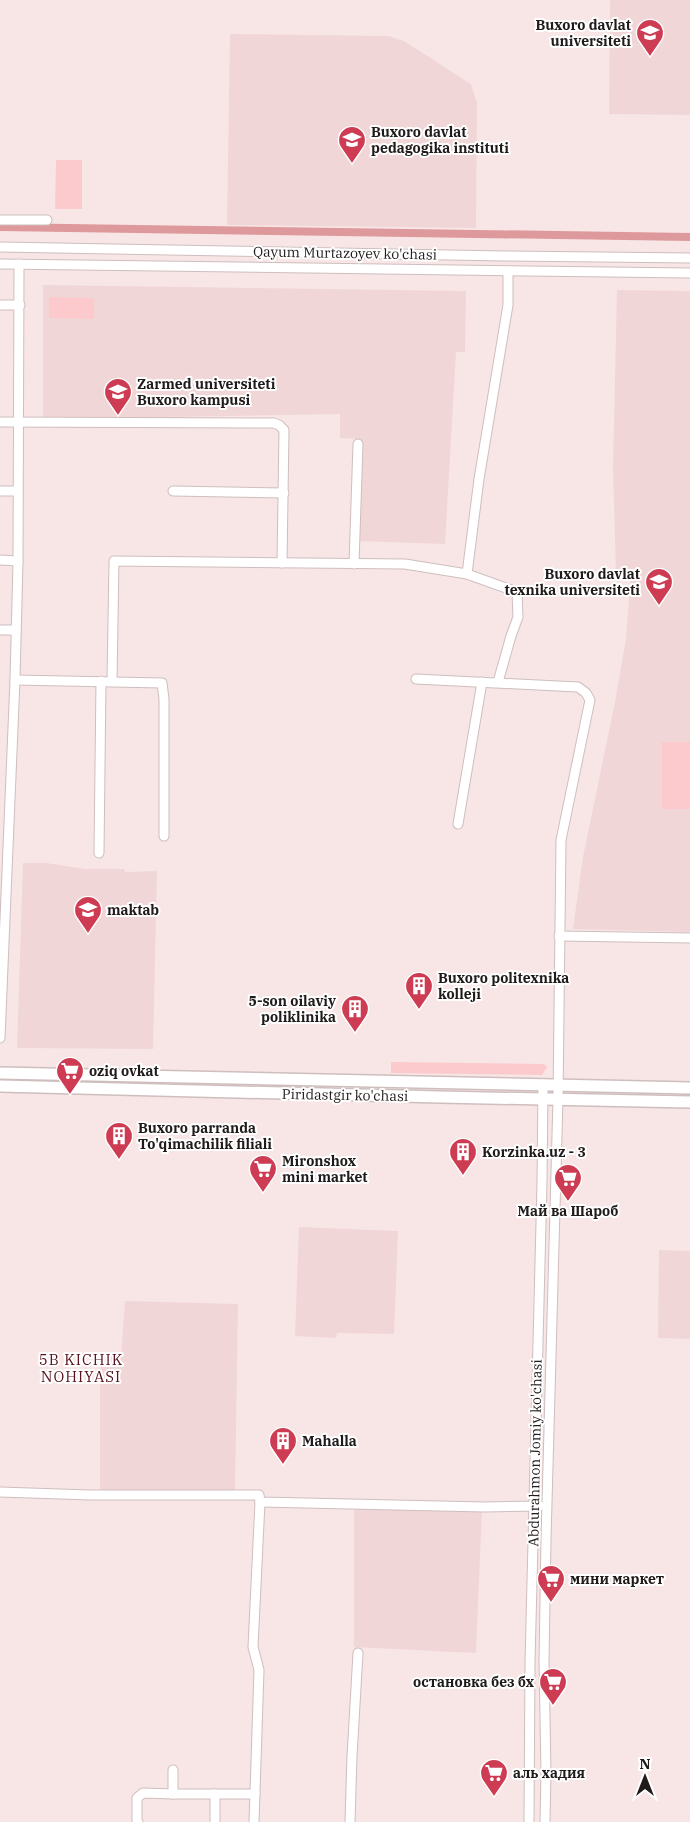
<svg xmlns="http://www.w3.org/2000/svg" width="690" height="1822" viewBox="0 0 690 1822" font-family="'IBM Plex Serif',serif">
<rect width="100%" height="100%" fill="#f8e6e6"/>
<!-- built -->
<g fill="#f1d6d7">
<polygon points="610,0 690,0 690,115 609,114"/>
<polygon points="230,34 388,36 404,41 471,84 477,103 476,228 227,225"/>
<polygon points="43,285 466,291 465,352 456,352 445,544 358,541 359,439 340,438 340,414 43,419"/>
<polygon points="617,290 690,291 690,932 573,929 583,857 615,702 626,639 631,573 616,573 613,467"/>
<polygon points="23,863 46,863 85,869 124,869 125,872 157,871 153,1049 17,1048"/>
<polygon points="299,1227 398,1231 394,1334 337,1333 336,1338 295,1336"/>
<polygon points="659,1250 690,1251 690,1339 658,1338"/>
<polygon points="125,1301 238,1304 235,1493 100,1490 100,1357 121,1357"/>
<polygon points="354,1509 482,1510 476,1653 354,1647"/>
</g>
<!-- green -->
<g fill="#fccacc">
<polygon points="56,160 82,160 82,209 55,209"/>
<polygon points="49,297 94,298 94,319 49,318"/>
<rect x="662" y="742" width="28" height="67"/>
<polygon points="391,1062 544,1064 547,1067 542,1075 391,1073"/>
</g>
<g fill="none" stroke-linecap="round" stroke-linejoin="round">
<!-- canal -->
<polyline stroke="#de999c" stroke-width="8" points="0,227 690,237"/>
<defs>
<g id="minor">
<polyline points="0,220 47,220"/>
<polyline points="0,247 505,256 690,258"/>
<polyline points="0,264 690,273"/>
<polyline points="0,305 20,305"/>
<polyline points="0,422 274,423 279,425 284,430 282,563"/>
<polyline points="0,491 17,491"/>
<polyline points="173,491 284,493"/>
<polyline points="0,560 18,561"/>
<polyline points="354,564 358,444"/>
<polyline points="467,574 479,479 508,305 508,271"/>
<polyline points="0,630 16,630"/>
<polyline points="416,679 578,687 586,693 590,700 561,840 558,1099 546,1539 544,1662 546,1773 545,1822"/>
<polyline points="15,680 162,683 164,699 164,836"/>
<polyline points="112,681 114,561 405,564 467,574 517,592 518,617 511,636 498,682"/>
<polyline points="458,824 482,682"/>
<polyline points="99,853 101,681"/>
<polyline points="559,936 690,938"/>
<polyline points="0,1038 15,680 18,561 19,264"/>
<polyline points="0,1492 90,1495 259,1495 260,1502 485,1507 540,1506"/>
<polyline points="173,1770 173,1794 255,1794"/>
<polyline points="215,1794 215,1822"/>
<polyline points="138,1822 137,1821 137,1798 143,1793 173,1794"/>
<polyline points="254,1822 259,1670 253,1647 260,1502"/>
<polyline points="350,1822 352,1756 358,1653"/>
<polyline points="529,1822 530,1662 542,1183 543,1084"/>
</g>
<g id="major">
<polyline points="0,1073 690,1088"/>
<polyline points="0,1086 440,1097 690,1102"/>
</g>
</defs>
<!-- minor casing -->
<use href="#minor" stroke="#cfbebe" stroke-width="11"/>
<!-- major casing -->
<use href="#major" stroke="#cfbebe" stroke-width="14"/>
<!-- minor -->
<use href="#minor" stroke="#fff" stroke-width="9"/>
<!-- major -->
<use href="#major" stroke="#fff" stroke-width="11"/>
</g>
<!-- icons -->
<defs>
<symbol id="university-pin" viewBox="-11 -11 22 30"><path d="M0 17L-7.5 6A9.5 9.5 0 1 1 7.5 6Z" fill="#cd3c53" stroke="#fff"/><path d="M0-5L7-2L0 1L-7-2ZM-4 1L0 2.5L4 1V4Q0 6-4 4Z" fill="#fff"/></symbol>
<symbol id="school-pin" viewBox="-11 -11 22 30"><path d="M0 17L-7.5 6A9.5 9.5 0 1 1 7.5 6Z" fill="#cd3c53" stroke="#fff"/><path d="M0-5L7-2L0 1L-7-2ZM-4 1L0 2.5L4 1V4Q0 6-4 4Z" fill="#fff"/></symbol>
<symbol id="building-pin" viewBox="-11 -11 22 30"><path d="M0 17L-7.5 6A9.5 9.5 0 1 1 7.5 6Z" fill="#cd3c53" stroke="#fff"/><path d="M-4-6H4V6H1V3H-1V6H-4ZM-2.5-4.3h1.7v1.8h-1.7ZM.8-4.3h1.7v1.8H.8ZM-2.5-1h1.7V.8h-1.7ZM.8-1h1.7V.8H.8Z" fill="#fff"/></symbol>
<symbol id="supermarket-pin" viewBox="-11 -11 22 30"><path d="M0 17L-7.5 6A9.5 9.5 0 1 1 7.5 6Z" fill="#cd3c53" stroke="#fff"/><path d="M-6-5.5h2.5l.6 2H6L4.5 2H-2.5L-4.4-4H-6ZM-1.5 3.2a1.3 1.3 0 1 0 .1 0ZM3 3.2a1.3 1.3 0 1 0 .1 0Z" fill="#fff"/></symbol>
</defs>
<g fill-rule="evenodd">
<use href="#university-pin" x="634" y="17" width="32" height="43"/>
<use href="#university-pin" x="336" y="124" width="32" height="43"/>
<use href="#university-pin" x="102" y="376" width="32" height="43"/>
<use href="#university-pin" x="643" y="566" width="32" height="43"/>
<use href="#school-pin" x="72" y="894" width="32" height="43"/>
<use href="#building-pin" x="403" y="970" width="32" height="43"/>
<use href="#building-pin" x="339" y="993" width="32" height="43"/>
<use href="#supermarket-pin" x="54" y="1055" width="32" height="43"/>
<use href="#building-pin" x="103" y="1120" width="32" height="43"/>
<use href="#building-pin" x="447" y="1136" width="32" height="43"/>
<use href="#supermarket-pin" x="247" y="1153" width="32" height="43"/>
<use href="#supermarket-pin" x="552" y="1162" width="32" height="43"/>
<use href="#building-pin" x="267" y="1425" width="32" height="43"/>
<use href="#supermarket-pin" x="535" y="1563" width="32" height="43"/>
<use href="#supermarket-pin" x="537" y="1666" width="32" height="43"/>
<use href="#supermarket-pin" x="478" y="1757" width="32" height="43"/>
</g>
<g text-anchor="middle" stroke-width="4" stroke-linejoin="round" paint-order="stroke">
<!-- poi labels -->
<g font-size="14" font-weight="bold" fill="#201a1a" stroke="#fff" text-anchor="start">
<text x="631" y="30" text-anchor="end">Buxoro davlat<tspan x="631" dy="16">universiteti</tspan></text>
<text x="371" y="137">Buxoro davlat<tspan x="371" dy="16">pedagogika instituti</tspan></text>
<text x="137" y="389">Zarmed universiteti<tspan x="137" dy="16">Buxoro kampusi</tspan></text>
<text x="640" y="579" text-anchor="end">Buxoro davlat<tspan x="640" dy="16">texnika universiteti</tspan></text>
<text x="107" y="915">maktab</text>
<text x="438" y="983">Buxoro politexnika<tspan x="438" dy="16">kolleji</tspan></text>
<text x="336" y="1006" text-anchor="end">5-son oilaviy<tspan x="336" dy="16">poliklinika</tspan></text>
<text x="89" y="1076">oziq ovkat</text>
<text x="138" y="1133">Buxoro parranda<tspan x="138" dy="16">To'qimachilik filiali</tspan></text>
<text x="482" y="1157">Korzinka.uz - 3</text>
<text x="282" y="1166">Mironshox<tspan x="282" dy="16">mini market</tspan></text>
<text x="568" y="1216" text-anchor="middle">Май ва Шароб</text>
<text x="302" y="1446">Mahalla</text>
<text x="570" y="1584">мини маркет</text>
<text x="534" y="1687" text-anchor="end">остановка без бх</text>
<text x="513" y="1778">аль хадия</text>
</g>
<!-- street labels -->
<g font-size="14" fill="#201a1a" stroke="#fff">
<text transform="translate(345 253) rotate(1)" y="5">Qayum Murtazoyev ko'chasi</text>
<text transform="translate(345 1095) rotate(1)" y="5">Piridastgir ko'chasi</text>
<text transform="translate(535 1453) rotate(-89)" y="5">Abdurahmon Jomiy ko'chasi</text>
</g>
<!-- neighbourhood labels -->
<g font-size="15" letter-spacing="1" fill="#57121d" stroke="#fff">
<text x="81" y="1365">5B KICHIK<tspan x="81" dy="17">NOHIYASI</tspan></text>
</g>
</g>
<!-- north arrow -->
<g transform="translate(645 1777)" stroke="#ffffff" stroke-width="4" paint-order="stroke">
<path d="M0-4L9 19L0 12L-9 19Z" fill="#201a1a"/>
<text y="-8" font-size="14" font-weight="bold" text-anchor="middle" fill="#201a1a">N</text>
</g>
</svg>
